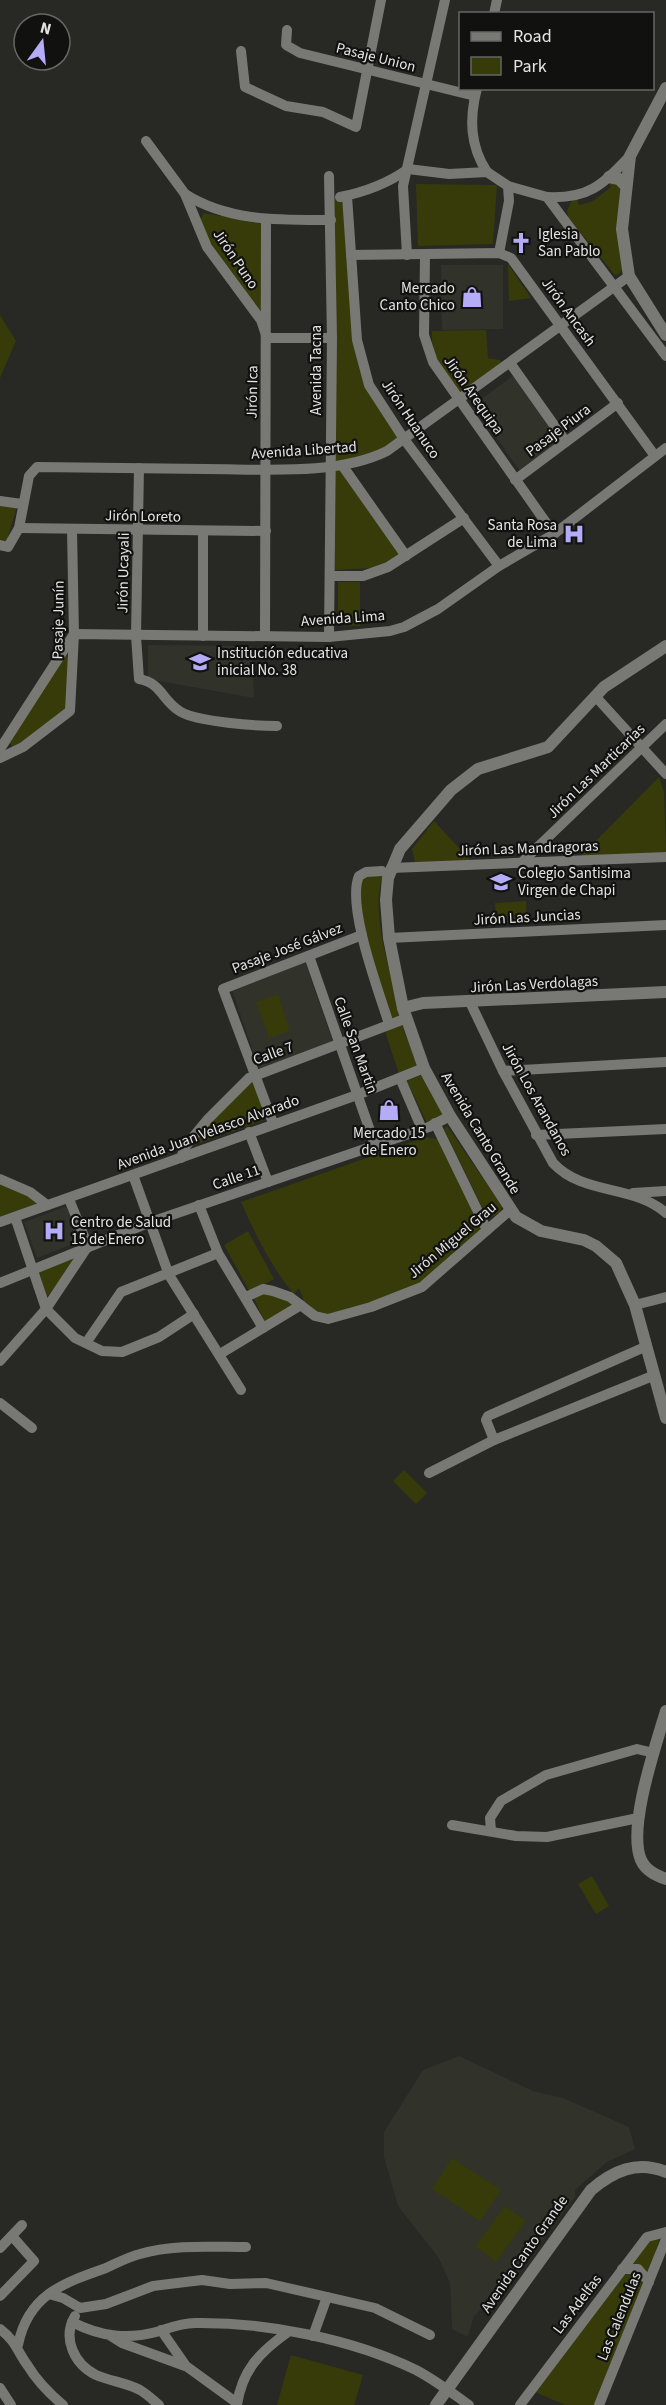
<svg xmlns="http://www.w3.org/2000/svg" width="666" height="2405" viewBox="0 0 666 2405" font-family="'Source Sans 3',sans-serif">
<rect width="100%" height="100%" fill="#282825"/>
<!-- built -->
<g fill="#313229">
<polygon points="441,265 503,265 503,329 442,330"/>
<polygon points="514,375 563,441 520,471 473,405"/>
<polygon points="148,645 252,646 254,698 148,679"/>
<polygon points="305,962 334,1045 262,1069 258,1067 232,990"/>
<polygon points="70,1205 83,1240 37,1258 24,1222"/>
<polygon points="459,2056 533,2091 563,2098 629,2127 635,2149 607,2162 575,2190 575,2197 494,2304 484,2306 474,2316 468,2337 452,2329 450,2283 438,2257 398,2206 384,2157 384,2132 423,2070"/>
</g>
<!-- green -->
<g fill="#373b0a">
<polygon points="615,179 621,186 623,269 619,274 615,275 568,217 567,211 572,200 577,199 579,205 593,201 611,187 608,182"/>
<polygon points="416,184 497,185 493,244 418,246"/>
<path d="M 344,196 L 356,354 L 400,438 C 379,452 360,459 336,461 L 334,197 Z"/>
<path d="M 203,213 L 263,223 L 263,314 C 238,285 213,256 201,220 Z"/>
<polygon points="508,264 531,298 509,301"/>
<polygon points="0,315 16,341 0,378"/>
<path d="M 486,330 L 488,358 L 500,360 L 502,365 L 462,395 C 446,376 430,358 432,331 Z"/>
<polygon points="341,469 402,556 374,568 335,570 334,470"/>
<polygon points="0,504 17,506 6,544 0,543"/>
<polygon points="338,582 360,582 360,626 338,625"/>
<polygon points="64,656 69,657 67,712 15,749 8,741"/>
<polygon points="659,777 664,792 666,852 580,857"/>
<polygon points="434,821 472,862 415,862 412,849"/>
<path d="M 383,875 C 369,914 392,975 401,1014 L 394,1019 L 391,1018 C 381,986 351,907 361,877 Z"/>
<polygon points="526,901 527,922 496,923 495,903"/>
<polygon points="278,994 290,1031 269,1038 256,1002"/>
<polygon points="401,1023 418,1066 399,1074 385,1031"/>
<polygon points="424,1074 443,1115 427,1123 407,1081"/>
<polygon points="251,1078 267,1119 186,1148"/>
<polygon points="447,1126 502,1206 500,1213 491,1217 486,1215 444,1129"/>
<path d="M 426,1137 L 441,1140 L 482,1227 L 475,1239 L 409,1291 L 323,1316 L 304,1301 L 299,1288 L 294,1294 C 271,1267 255,1234 241,1202 Z"/>
<polygon points="0,1182 29,1195 37,1204 0,1217"/>
<polygon points="248,1231 274,1279 250,1292 224,1245"/>
<polygon points="76,1254 76,1259 47,1297 38,1268"/>
<polygon points="263,1292 280,1297 294,1306 265,1323 254,1298"/>
<polygon points="404,1470 427,1493 416,1504 393,1481"/>
<polygon points="592,1876 609,1906 596,1914 578,1884"/>
<polygon points="452,2158 501,2190 480,2221 432,2189"/>
<polygon points="505,2206 526,2221 496,2262 475,2246"/>
<polygon points="661,2235 648,2275 629,2264 649,2240"/>
<polygon points="629,2271 641,2277 642,2286 595,2405 565,2405 535,2392 621,2275"/>
<polygon points="291,2355 363,2375 354,2405 277,2405"/>
</g>
<g fill="none" stroke-linecap="round" stroke-linejoin="round">
<!-- minor -->
<g stroke="#787875" stroke-width="10">
<polyline points="494,14 497,0"/>
<polyline points="287,30 286,45 300,53 475,96"/>
<polyline points="241,51 245,87 286,106 323,112 356,127 381,0"/>
<path d="M 477,88 C 469,119 470,146 487,172"/>
<polyline points="146,141 185,194 207,247 261,320 267,338 332,338"/>
<polyline points="408,169 449,174 487,172 508,186 547,197 666,356"/>
<polyline points="329,176 332,338 329,637"/>
<path d="M 185,194 C 229,222 281,220 331,220"/>
<polyline points="347,196 357,340 369,385 404,439 499,566"/>
<path d="M 340,197 C 365,192 387,184 408,169"/>
<path d="M 547,197 C 589,199 602,185 630,156"/>
<polyline points="499,253 509,201 508,186"/>
<polyline points="351,255 499,253 511,258 655,456"/>
<polyline points="407,255 403,186 445,0"/>
<polyline points="425,256 424,335 433,362 554,534"/>
<polyline points="510,363 566,442"/>
<polyline points="342,465 406,556"/>
<path d="M 139,468 L 136,636 L 139,679 C 162,683 162,701 181,712 C 199,722 256,726 277,726"/>
<polyline points="515,480 618,403"/>
<polyline points="0,501 22,504"/>
<polyline points="19,528 266,531"/>
<polyline points="203,531 203,636"/>
<path d="M 0,545 L 8,547 L 19,528 L 29,476 L 37,467 C 93,468 150,468 206,469 C 262,469 337,476 387,451 L 629,276"/>
<polyline points="330,576 363,576 388,567 464,518"/>
<polyline points="265,636 266,220"/>
<polyline points="596,697 666,774"/>
<polyline points="0,749 74,634 329,637 390,631 404,627 438,609 499,566 554,534 666,448"/>
<polyline points="0,758 23,747 70,711 74,634 72,530"/>
<polyline points="520,864 666,724"/>
<polyline points="391,868 666,857"/>
<path d="M 382,871 L 366,872 L 359,876 C 346,905 379,992 389,1024"/>
<polyline points="389,938 666,925"/>
<polyline points="309,956 375,1145"/>
<path d="M 470,1002 L 503,1071 L 553,1163 C 584,1196 633,1184 666,1213"/>
<polyline points="503,1071 666,1062"/>
<polyline points="400,1078 422,1129"/>
<polyline points="273,1123 223,989 362,935"/>
<polyline points="435,1123 487,1230"/>
<polyline points="249,1132 268,1182"/>
<polyline points="536,1135 666,1129"/>
<polyline points="181,1158 185,1147 208,1119 249,1078 407,1018"/>
<polyline points="133,1175 169,1275 241,1390"/>
<polyline points="0,1179 30,1192 47,1205"/>
<polyline points="633,1193 666,1191"/>
<polyline points="199,1205 218,1253 263,1328"/>
<polyline points="15,1217 46,1309 75,1338 102,1351 122,1352 159,1337 194,1314"/>
<polyline points="0,1222 357,1095 424,1068"/>
<polyline points="0,1283 148,1223 429,1127 450,1116"/>
<polyline points="246,1297 263,1289 273,1291 290,1297 315,1316 328,1319 371,1307 422,1287 510,1210"/>
<polyline points="635,1305 666,1297"/>
<polyline points="86,1343 121,1292 218,1253"/>
<polyline points="220,1354 301,1305"/>
<polyline points="0,1361 46,1309 88,1246 69,1199"/>
<polyline points="0,1403 32,1428"/>
<polyline points="494,1440 486,1420 488,1416 647,1346"/>
<polyline points="429,1473 494,1440 655,1375"/>
<polyline points="452,1825 516,1836 547,1837 638,1818"/>
<polyline points="491,1831 490,1818 501,1801 546,1775 637,1749 654,1753"/>
<polyline points="0,2248 22,2225"/>
<polyline points="622,2269 638,2269 649,2282"/>
<polyline points="49,2294 63,2298 80,2308 106,2304 153,2286 202,2280 230,2284 266,2283 375,2308 430,2335"/>
<polyline points="0,2296 34,2261 12,2236"/>
<path d="M 75,2316 C 62,2338 74,2364 96,2375 C 110,2381 127,2383 140,2390 C 147,2394 153,2400 159,2405"/>
<path d="M 72,2322 C 101,2337 128,2340 160,2331 C 172,2327 182,2323 195,2323 C 266,2322 352,2339 416,2370 C 435,2380 452,2393 469,2405"/>
<path d="M 0,2329 C 16,2341 17,2351 28,2366 C 37,2381 50,2394 63,2405"/>
<polyline points="161,2330 186,2366 237,2403"/>
<polyline points="111,2336 122,2343 185,2366"/>
<polyline points="313,2336 327,2297"/>
<path d="M 18,2345 C 28,2295 63,2283 106,2268 C 117,2263 128,2257 140,2254 C 173,2244 212,2247 246,2247"/>
<polyline points="0,2388 11,2405"/>
<path d="M 237,2405 C 242,2370 260,2352 288,2332"/>
<polyline points="520,2405 647,2237 666,2232"/>
<polyline points="599,2405 666,2239"/>
</g>
<!-- tertiary -->
<g stroke="#787875" stroke-width="12">
<polyline points="666,88 630,156 622,229 629,276 666,335"/>
<polyline points="609,177 619,179 625,185"/>
<polyline points="666,646 604,687 548,747 478,769 451,790 400,849 388,878 386,900 389,938 403,1008 424,1068 450,1116 516,1217 541,1231 584,1240 596,1246 616,1263 635,1305 666,1418"/>
<polyline points="403,1008 423,1003 666,992"/>
<path d="M 666,1711 C 656,1745 627,1828 641,1860 C 646,1871 656,1875 666,1879"/>
<path d="M 436,2405 L 591,2190 C 613,2171 637,2160 666,2172"/>
</g>
</g>
<!-- icons -->
<defs>
<symbol id="church-bare" viewBox="-9 -9 18 18"><path d="M-1.2-6h2.4v3.5h3.3v2.4h-3.3V6h-2.4V-.1h-3.3v-2.4h3.3Z" fill="#b5acf8" stroke="#111110" stroke-width="2.5" paint-order="stroke"/></symbol>
<symbol id="shop-bare" viewBox="-9 -9 18 18"><path d="M-5-2.5h2.3a2.7 3.5 0 0 1 5.4 0H5L5.5 6h-11ZM-1.5-2.5h3a1.5 2.3 0 0 0-3 0Z" fill="#b5acf8" stroke="#111110" stroke-width="2.5" paint-order="stroke"/></symbol>
<symbol id="hospital-bare" viewBox="-9 -9 18 18"><path d="M-5-5h3v3.5h4V-5h3V5h-3V1.5h-4V5h-3Z" fill="#b5acf8" stroke="#111110" stroke-width="2.5" paint-order="stroke"/></symbol>
<symbol id="school-bare" viewBox="-9 -9 18 18"><path d="M0-5L7-2L0 1L-7-2ZM-4 1L0 2.5L4 1V4Q0 6-4 4Z" fill="#b5acf8" stroke="#111110" stroke-width="2.5" paint-order="stroke"/></symbol>
</defs>
<g fill-rule="evenodd">
<use href="#church-bare" x="506" y="228" width="30" height="30"/>
<use href="#shop-bare" x="457" y="282" width="30" height="30"/>
<use href="#hospital-bare" x="559" y="519" width="30" height="30"/>
<use href="#school-bare" x="185" y="647" width="30" height="30"/>
<use href="#school-bare" x="486" y="867" width="30" height="30"/>
<use href="#shop-bare" x="374" y="1095" width="30" height="30"/>
<use href="#hospital-bare" x="39" y="1216" width="30" height="30"/>
</g>
<g text-anchor="middle" stroke-width="4.5" stroke-linejoin="round" paint-order="stroke">
<!-- street labels -->
<g font-size="15" fill="#e5e5e3" stroke="#111110">
<text transform="translate(376 57) rotate(14)" y="5">Pasaje Union</text>
<text transform="translate(236 259) rotate(56)" y="5">Jirón Puno</text>
<text transform="translate(569 312) rotate(54)" y="5">Jirón Ancash</text>
<text transform="translate(316 370) rotate(-90)" y="5">Avenida Tacna</text>
<text transform="translate(252 392) rotate(-89)" y="5">Jirón Ica</text>
<text transform="translate(474 395) rotate(55)" y="5">Jirón Arequipa</text>
<text transform="translate(411 419) rotate(56)" y="5">Jirón Huanuco</text>
<text transform="translate(558 430) rotate(-37)" y="5">Pasaje Piura</text>
<text transform="translate(304 450) rotate(-4)" y="5">Avenida Libertad</text>
<text transform="translate(143 516) rotate(1)" y="5">Jirón Loreto</text>
<text transform="translate(123 573) rotate(-89)" y="5">Jirón Ucayali</text>
<text transform="translate(343 618) rotate(-4)" y="5">Avenida Lima</text>
<text transform="translate(58 620) rotate(-89)" y="5">Pasaje Junín</text>
<text transform="translate(596 771) rotate(-44)" y="5">Jirón Las Marticarias</text>
<text transform="translate(528 848) rotate(-2)" y="5">Jirón Las Mandragoras</text>
<text transform="translate(527 917) rotate(-3)" y="5">Jirón Las Juncias</text>
<text transform="translate(287 948) rotate(-21)" y="5">Pasaje José Gálvez</text>
<text transform="translate(534 984) rotate(-3)" y="5">Jirón Las Verdolagas</text>
<text transform="translate(356 1045) rotate(70)" y="5">Calle San Martin</text>
<text transform="translate(273 1053) rotate(-20)" y="5">Calle 7</text>
<text transform="translate(537 1099) rotate(61)" y="5">Jirón Los Arandanos</text>
<text transform="translate(208 1132) rotate(-20)" y="5">Avenida Juan Velasco Alvarado</text>
<text transform="translate(481 1133) rotate(59)" y="5">Avenida Canto Grande</text>
<text transform="translate(236 1177) rotate(-19)" y="5">Calle 11</text>
<text transform="translate(452 1240) rotate(-40)" y="5">Jirón Miguel Grau</text>
<text transform="translate(524 2254) rotate(-55)" y="5">Avenida Canto Grande</text>
<text transform="translate(577 2304) rotate(-53)" y="5">Las Adelfas</text>
<text transform="translate(619 2316) rotate(-68)" y="5">Las Calendulas</text>
</g>
<!-- poi labels -->
<g font-size="15" fill="#e5e5e3" stroke="#111110" text-anchor="start">
<text x="538" y="239">Iglesia<tspan x="538" dy="17">San Pablo</tspan></text>
<text x="455" y="293" text-anchor="end">Mercado<tspan x="455" dy="17">Canto Chico</tspan></text>
<text x="557" y="530" text-anchor="end">Santa Rosa<tspan x="557" dy="17">de Lima</tspan></text>
<text x="217" y="658">Institución educativa<tspan x="217" dy="17">inicial No. 38</tspan></text>
<text x="518" y="878">Colegio Santisima<tspan x="518" dy="17">Virgen de Chapi</tspan></text>
<text x="389" y="1138" text-anchor="middle">Mercado 15<tspan x="389" dy="17">de Enero</tspan></text>
<text x="71" y="1227">Centro de Salud<tspan x="71" dy="17">15 de Enero</tspan></text>
</g>
</g>
<!-- legend -->
<rect x="459" y="12" width="195" height="78" fill="#111110" stroke="#666664" stroke-width="1.5"/>
<rect x="471" y="32" width="30" height="9" fill="#787875" stroke="#666664" stroke-width="1.5"/>
<text x="513" y="42" font-size="18" fill="#e5e5e3">Road</text>
<rect x="471" y="57" width="30" height="18" fill="#373b0a" stroke="#666664" stroke-width="1.5"/>
<text x="513" y="72" font-size="18" fill="#e5e5e3">Park</text>
<!-- north arrow -->
<g transform="translate(42 42) rotate(15)"><circle r="28" fill="#111110" stroke="#666664" stroke-width="1.5"/>
<path d="M0-4.5L10 22L0 15L-10 22Z" fill="#b5acf8"/>
<text y="-9" font-size="16" font-weight="bold" text-anchor="middle" fill="#e5e5e3">N</text>
</g>
</svg>
